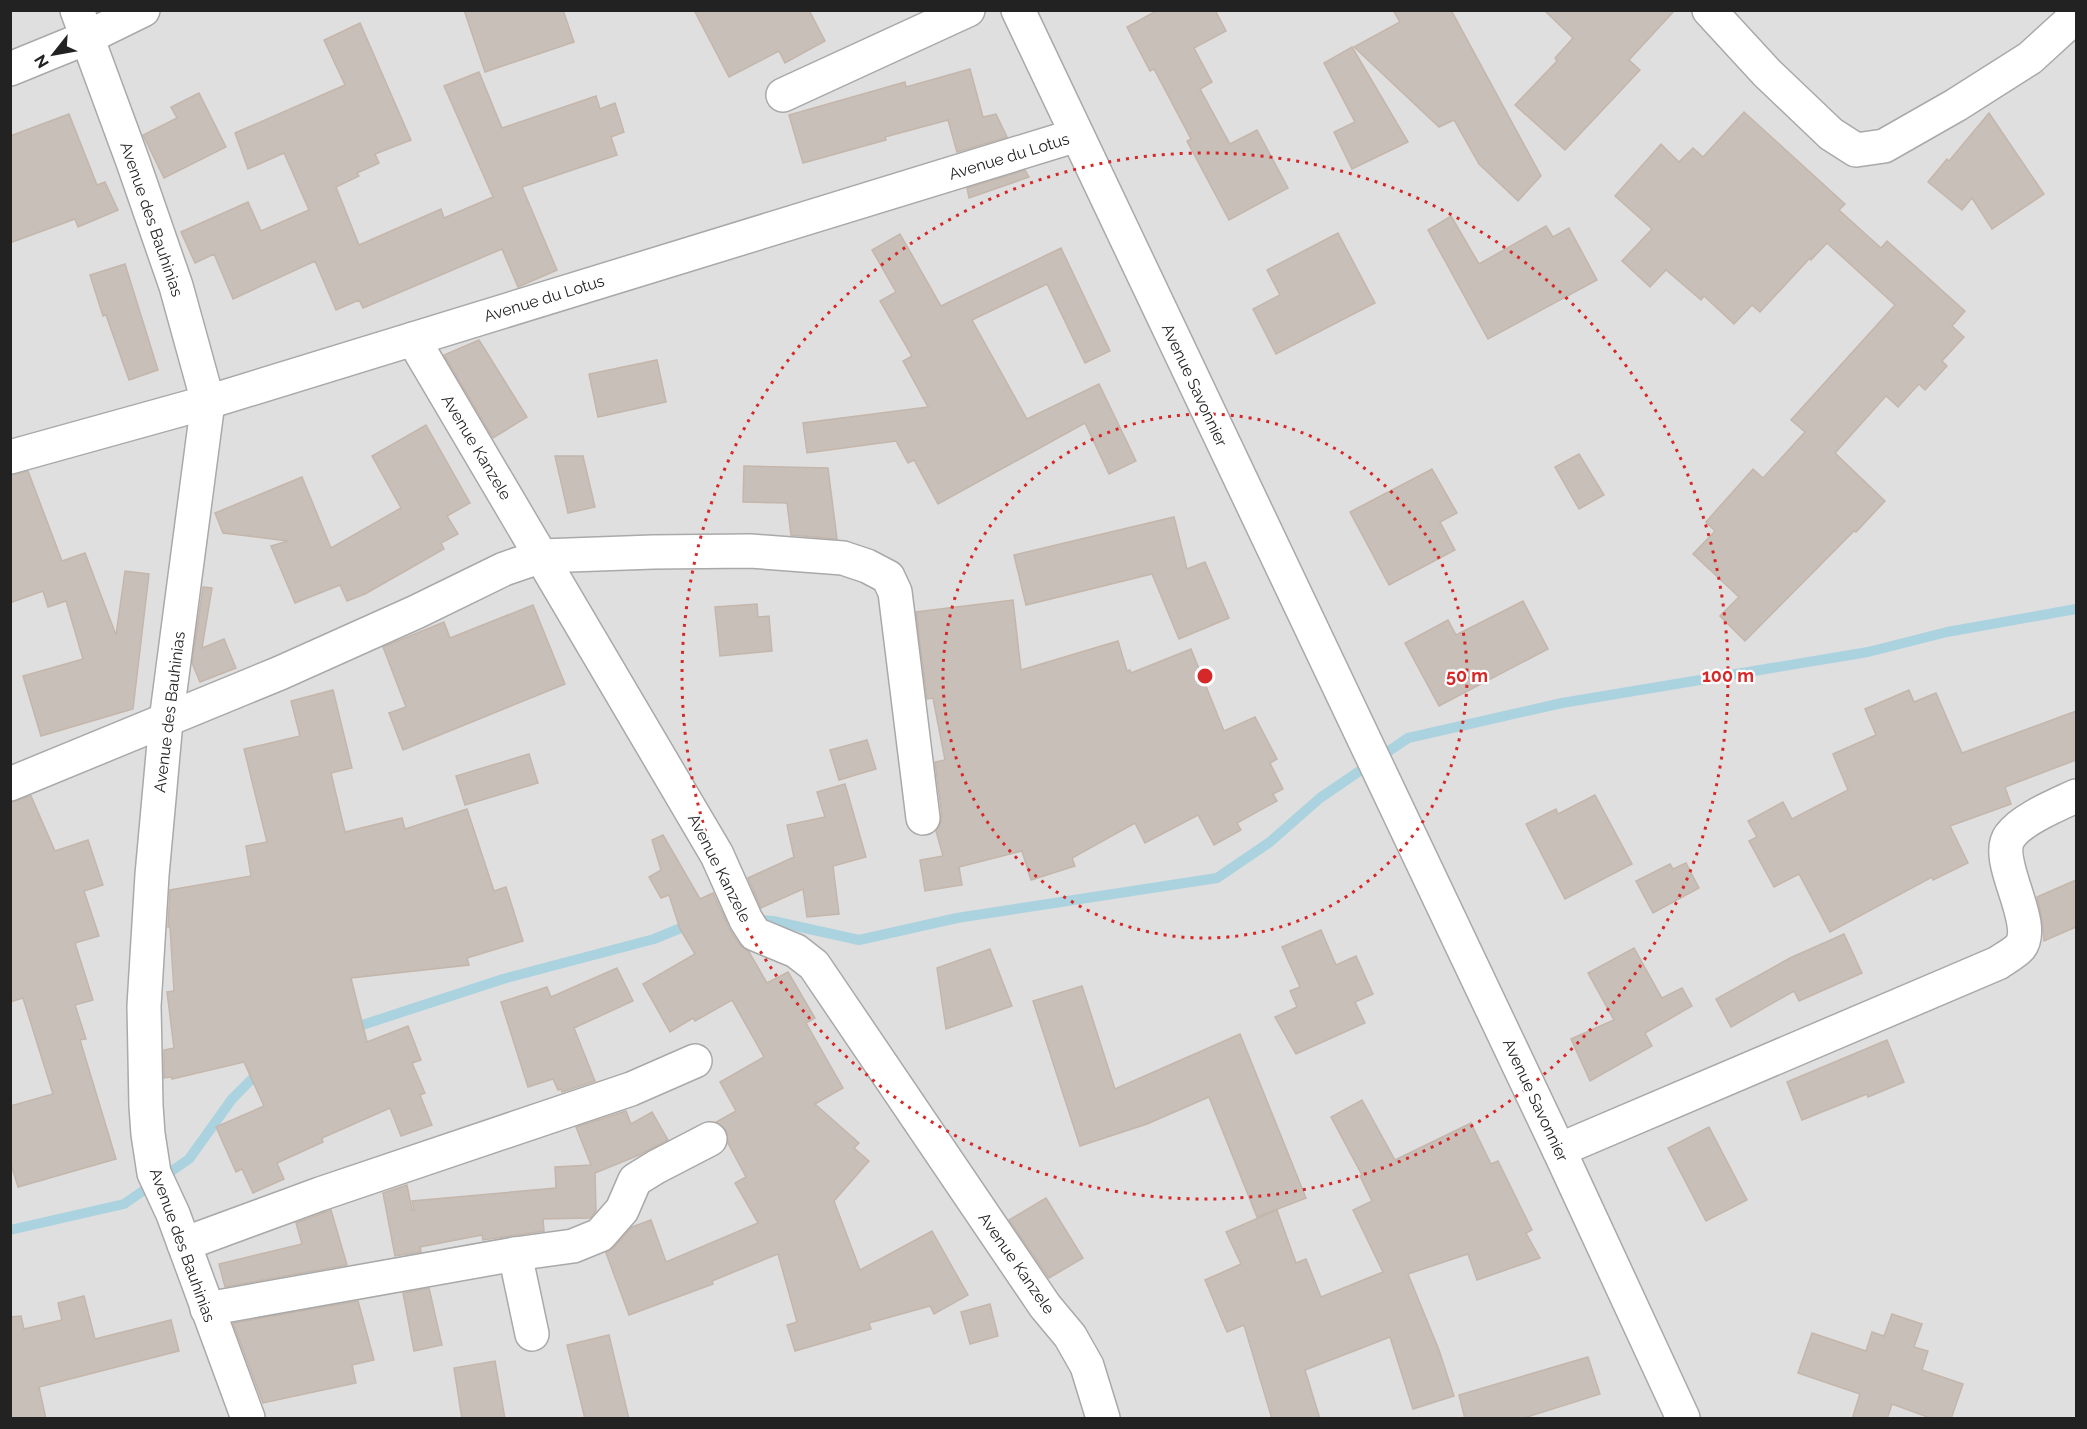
<svg xmlns="http://www.w3.org/2000/svg" width="2087" height="1429" viewBox="0 0 2087 1429" font-family="Raleway,sans-serif">
<rect width="100%" height="100%" fill="#f2efe9"/>
<!-- residential -->
<rect fill="#e0dfdf" x="11" y="11" width="2065" height="1407"/>
<g fill="none" stroke-linecap="round" stroke-linejoin="round">
<!-- stream -->
<g stroke="#aad3df" stroke-width="10">
<polyline points="710,915 773,921 859,940 957,918 1217,878 1270,842 1320,798 1408,738 1562,703 1868,652 1947,632 2076,609"/>
<polyline points="350,1029 503,979 654,939 693,923"/>
<polyline points="10,1230 124,1204 189,1159 232,1099 262,1069"/>
</g>
</g>
<!-- building -->
<g fill="#c7bfb8" stroke="#c4b6ab" stroke-width="1.5">
<polygon points="464,10 563,10 574,42 485,72"/>
<polygon points="694,10 809,10 825,41 785,63 779,51 729,77"/>
<polygon points="1158,10 1215,10 1226,31 1194,48 1212,82 1200,89 1230,144 1257,130 1288,188 1229,220 1187,141 1191,139 1154,69 1150,71 1127,27"/>
<polygon points="1393,10 1451,10 1541,176 1518,201 1479,164 1454,120 1439,127 1354,47 1400,22"/>
<polygon points="1544,10 1675,10 1629,60 1640,70 1565,150 1515,105 1557,61 1555,58 1573,38"/>
<polygon points="360,23 411,140 375,154 379,163 357,173 359,176 336,187 359,245 441,209 444,218 493,197 444,86 479,72 502,128 596,96 600,109 615,103 624,132 611,137 617,155 522,187 557,270 518,287 502,249 363,308 359,300 336,310 315,261 233,299 214,254 195,263 181,232 248,202 261,231 309,210 284,153 248,169 235,133 345,85 324,40"/>
<polygon points="1352,47 1408,142 1352,169 1334,132 1355,122 1324,63"/>
<polygon points="970,69 983,117 996,114 1007,137 957,152 948,120 885,137 886,140 803,163 789,115 905,82 906,87"/>
<polygon points="199,93 226,147 164,178 143,135 177,118 171,107"/>
<polygon points="1744,112 1845,204 1839,210 1881,248 1887,241 1965,311 1952,326 1964,337 1942,361 1947,366 1925,390 1919,384 1898,407 1886,396 1835,453 1885,501 1856,532 1854,531 1745,641 1720,616 1739,597 1693,554 1715,531 1706,522 1753,469 1763,478 1805,432 1791,420 1895,305 1827,243 1811,260 1810,258 1760,312 1752,305 1734,324 1704,296 1701,300 1666,270 1650,287 1622,261 1652,229 1615,196 1661,144 1679,162 1693,148 1703,157"/>
<polygon points="1989,113 2044,194 1992,229 1972,198 1962,210 1928,182 1947,159 1949,161"/>
<polygon points="69,114 97,185 105,182 118,210 78,227 75,219 10,243 10,136"/>
<polygon points="1025,170 1029,177 969,198 967,188"/>
<polygon points="1451,216 1479,264 1546,226 1553,237 1569,228 1597,280 1488,339 1428,230"/>
<polygon points="1338,233 1375,303 1276,354 1253,309 1280,295 1267,270"/>
<polygon points="900,234 941,306 1061,248 1110,351 1085,363 1047,284 972,320 1027,419 1099,384 1136,461 1109,474 1085,423 938,504 914,460 908,463 896,441 807,453 803,423 928,407 903,361 912,356 880,301 896,292 872,250"/>
<polygon points="125,264 158,370 129,380 106,315 103,316 90,275"/>
<polygon points="479,340 527,417 493,438 444,355"/>
<polygon points="657,360 666,402 598,417 589,374"/>
<polygon points="426,425 470,503 447,516 458,534 441,543 444,549 365,594 347,601 340,585 295,603 271,546 288,541 223,533 215,513 302,477 331,548 401,508 372,456"/>
<polygon points="1579,454 1604,495 1579,509 1555,467"/>
<polygon points="555,456 583,456 595,507 568,513"/>
<polygon points="744,466 828,468 837,539 791,535 787,503 743,502"/>
<polygon points="1432,469 1457,513 1440,522 1455,550 1389,585 1350,512"/>
<polygon points="28,471 62,561 85,553 116,635 125,571 149,574 133,709 41,736 23,676 83,659 66,601 48,607 43,591 10,603 10,475"/>
<polygon points="1174,517 1187,569 1205,562 1229,618 1179,639 1152,574 1026,605 1014,555"/>
<polygon points="203,587 212,588 202,648 224,639 236,668 200,682 192,663"/>
<polygon points="1013,600 1021,670 1118,641 1127,671 1130,670 1131,673 1191,649 1224,731 1255,717 1277,759 1270,763 1283,789 1273,794 1277,801 1237,823 1241,830 1214,845 1198,815 1145,843 1135,823 1072,858 1075,866 1031,880 1022,851 959,867 962,885 925,891 920,860 943,856 936,831 940,825 942,816 935,762 945,760 933,698 927,699 916,612"/>
<polygon points="1523,601 1548,649 1439,706 1405,643 1448,620 1456,635"/>
<polygon points="757,604 758,617 769,616 772,651 720,656 715,607"/>
<polygon points="533,605 565,684 403,750 389,713 406,707 383,647 444,622 450,638"/>
<polygon points="333,690 352,768 331,773 345,832 402,818 405,829 467,809 494,891 506,887 523,941 467,958 469,965 351,978 367,1042 408,1026 421,1060 412,1063 425,1093 420,1095 432,1125 401,1136 390,1108 322,1138 323,1142 277,1163 284,1179 253,1193 242,1169 236,1172 216,1127 264,1106 244,1062 172,1079 172,1077 164,1078 164,1050 174,1048 167,992 174,991 170,927 168,927 170,890 251,876 246,846 267,842 244,749 300,736 291,701"/>
<polygon points="1909,690 1914,702 1936,693 1962,753 2076,711 2076,760 2005,787 2011,804 1950,826 1968,863 1933,880 1932,877 1830,932 1799,874 1774,887 1749,841 1757,837 1748,821 1783,802 1792,819 1848,790 1833,754 1876,735 1865,709"/>
<polygon points="867,740 876,769 839,780 830,750"/>
<polygon points="529,754 538,783 465,805 456,776"/>
<polygon points="845,784 866,857 833,866 839,914 807,917 803,889 761,908 748,878 794,857 787,825 825,817 817,792"/>
<polygon points="1595,795 1632,864 1565,899 1526,824 1556,809 1558,814"/>
<polygon points="31,796 55,851 88,840 103,885 84,891 99,936 75,943 93,1000 75,1005 86,1039 80,1040 116,1159 18,1187 10,1161 10,1106 53,1094 23,998 10,1002 10,802"/>
<polygon points="663,835 700,899 713,893 730,930 739,944 749,952 767,983 788,972 815,1018 806,1023 843,1088 815,1104 859,1143 854,1148 869,1161 834,1201 860,1270 932,1231 968,1295 934,1314 930,1306 869,1323 871,1329 795,1351 787,1325 797,1322 778,1254 712,1281 713,1284 629,1315 606,1253 614,1247 632,1227 651,1220 666,1262 758,1223 735,1183 746,1177 728,1143 726,1130 716,1122 736,1111 720,1082 764,1057 732,1000 695,1021 693,1018 670,1032 643,984 695,954 680,929 669,895 661,898 649,877 661,870 652,840"/>
<polygon points="1686,863 1699,888 1653,913 1636,881 1670,864 1673,869"/>
<polygon points="2076,880 2076,927 2044,941 2042,919 2037,897"/>
<polygon points="1321,930 1336,965 1356,956 1373,994 1355,1002 1365,1023 1296,1054 1275,1017 1297,1007 1290,991 1300,987 1282,947"/>
<polygon points="1844,934 1862,973 1799,1001 1794,991 1731,1027 1716,999 1790,958"/>
<polygon points="1634,948 1662,998 1682,988 1692,1006 1645,1033 1652,1046 1590,1081 1571,1039 1614,1020 1588,973"/>
<polygon points="990,949 1012,1006 946,1029 937,968"/>
<polygon points="617,968 633,1001 574,1028 595,1081 562,1092 561,1089 558,1090 553,1079 528,1087 501,1002 547,987 551,997"/>
<polygon points="1082,986 1115,1089 1240,1034 1306,1198 1257,1217 1209,1097 1147,1124 1080,1146 1033,1001"/>
<polygon points="1887,1040 1904,1082 1868,1097 1867,1094 1802,1120 1787,1082"/>
<polygon points="1362,1100 1395,1160 1471,1123 1491,1164 1498,1161 1532,1230 1526,1233 1540,1258 1477,1280 1468,1254 1408,1274 1439,1350 1454,1396 1413,1409 1390,1337 1305,1370 1320,1419 1272,1419 1244,1325 1227,1332 1205,1280 1241,1264 1226,1232 1277,1210 1296,1263 1306,1259 1321,1297 1383,1272 1353,1210 1372,1201 1360,1176 1362,1175 1331,1117"/>
<polygon points="626,1111 631,1124 652,1112 668,1140 639,1155 595,1173 596,1211 590,1218 543,1219 544,1231 483,1240 482,1235 420,1247 421,1252 395,1256 383,1193 407,1185 412,1210 414,1210 412,1201 556,1188 555,1167 591,1165 576,1127"/>
<polygon points="1709,1127 1747,1200 1706,1221 1668,1148"/>
<polygon points="1046,1198 1083,1258 1049,1278 1009,1220"/>
<polygon points="331,1210 347,1265 225,1287 219,1264 302,1244 296,1223"/>
<polygon points="429,1288 442,1345 414,1351 403,1293"/>
<polygon points="84,1296 95,1339 171,1320 179,1351 39,1387 46,1419 10,1419 10,1317 21,1316 24,1329 62,1320 58,1303"/>
<polygon points="358,1301 374,1360 352,1365 356,1383 263,1403 233,1323"/>
<polygon points="990,1304 998,1336 970,1344 961,1312"/>
<polygon points="1892,1314 1922,1324 1914,1347 1928,1351 1922,1370 1963,1384 1951,1419 1933,1419 1892,1404 1887,1419 1852,1419 1860,1394 1798,1373 1812,1333 1866,1351 1872,1332 1884,1336"/>
<polygon points="609,1335 629,1419 585,1419 567,1345"/>
<polygon points="1588,1357 1600,1394 1521,1419 1465,1419 1459,1395"/>
<polygon points="495,1361 505,1419 462,1419 454,1368"/>
</g>
<g fill="none" stroke-linecap="round" stroke-linejoin="round">
<defs>
<g id="minor">
<polyline points="77,10 133,162 176,286 208,402 166,721 152,875 144,1006 146,1106 148,1134 154,1173 173,1214 248,1418"/>
<polyline points="1018,10 1559,1150 1683,1418"/>
<polyline points="1709,10 1767,73 1831,134 1856,150 1884,146 1956,105 2030,58 2076,16"/>
<polyline points="10,69 86,38 143,10"/>
<polyline points="783,95 968,10"/>
<polyline points="413,339 717,855 746,920 755,934 796,951 814,965 1045,1306 1070,1336 1087,1366 1103,1418"/>
<polyline points="10,457 208,402 1077,135"/>
<polyline points="10,784 280,673 416,612 504,569 542,556 653,552 750,551 843,558 867,566 888,577 895,592 923,818"/>
<path d="M 1559,1150 L 1998,963 C 2005,958 2015,953 2020,947 C 2039,923 1992,860 2010,836 C 2022,819 2057,805 2076,796"/>
<polyline points="184,1244 320,1194 631,1089 695,1061"/>
<polyline points="515,1254 532,1334"/>
<polyline points="207,1309 515,1254 573,1246 600,1235 622,1210 635,1180 656,1167 710,1139"/>
</g>
</defs>
<!-- minor casing -->
<use href="#minor" stroke="#a9a9a9" stroke-width="36"/>
<!-- minor -->
<use href="#minor" stroke="#fff" stroke-width="33"/>
</g>
<!-- distance rings -->
<g fill="none" stroke="#d62828" stroke-width="3" stroke-dasharray="3 6">
<circle cx="1205" cy="676" r="262"/>
<circle cx="1205" cy="676" r="523"/>
</g>
<g text-anchor="middle" stroke-width="4.5" stroke-linejoin="round" paint-order="stroke">
<!-- street labels -->
<g font-size="16" fill="#222" stroke="#fff">
<text transform="translate(1009 156) rotate(-17)" y="6">Avenue du Lotus</text>
<text transform="translate(152 219) rotate(71)" y="6">Avenue des Bauhinias</text>
<text transform="translate(544 298) rotate(-17)" y="6">Avenue du Lotus</text>
<text transform="translate(1195 385) rotate(65)" y="6">Avenue Savonnier</text>
<text transform="translate(477 447) rotate(59)" y="6">Avenue Kanzele</text>
<text transform="translate(169 712) rotate(-83)" y="6">Avenue des Bauhinias</text>
<text transform="translate(720 868) rotate(63)" y="6">Avenue Kanzele</text>
<text transform="translate(1536 1100) rotate(65)" y="6">Avenue Savonnier</text>
<text transform="translate(183 1245) rotate(70)" y="6">Avenue des Bauhinias</text>
<text transform="translate(1017 1263) rotate(55)" y="6">Avenue Kanzele</text>
</g>
</g>
<circle cx="1205" cy="676" r="9" fill="#d62828" stroke="#fff" stroke-width="3"/>
<g font-size="18" text-anchor="middle" font-weight="bold" fill="#d62828" stroke="#fff" stroke-width="4.5" stroke-linejoin="round" paint-order="stroke">
<text x="1467" y="682">50 m</text>
<text x="1728" y="682">100 m</text>
</g>
<!-- border -->
<rect width="2087" height="1429" fill="none" stroke="#222222" stroke-width="24"/>
<!-- north arrow -->
<g transform="translate(54 54) rotate(239)" stroke="#ffffff" stroke-width="4.5" paint-order="stroke">
<path d="M0-4.5L10 22L0 15L-10 22Z" fill="#222222"/>
<text y="-9" font-size="16" font-weight="bold" text-anchor="middle" fill="#222222">N</text>
</g>
</svg>
